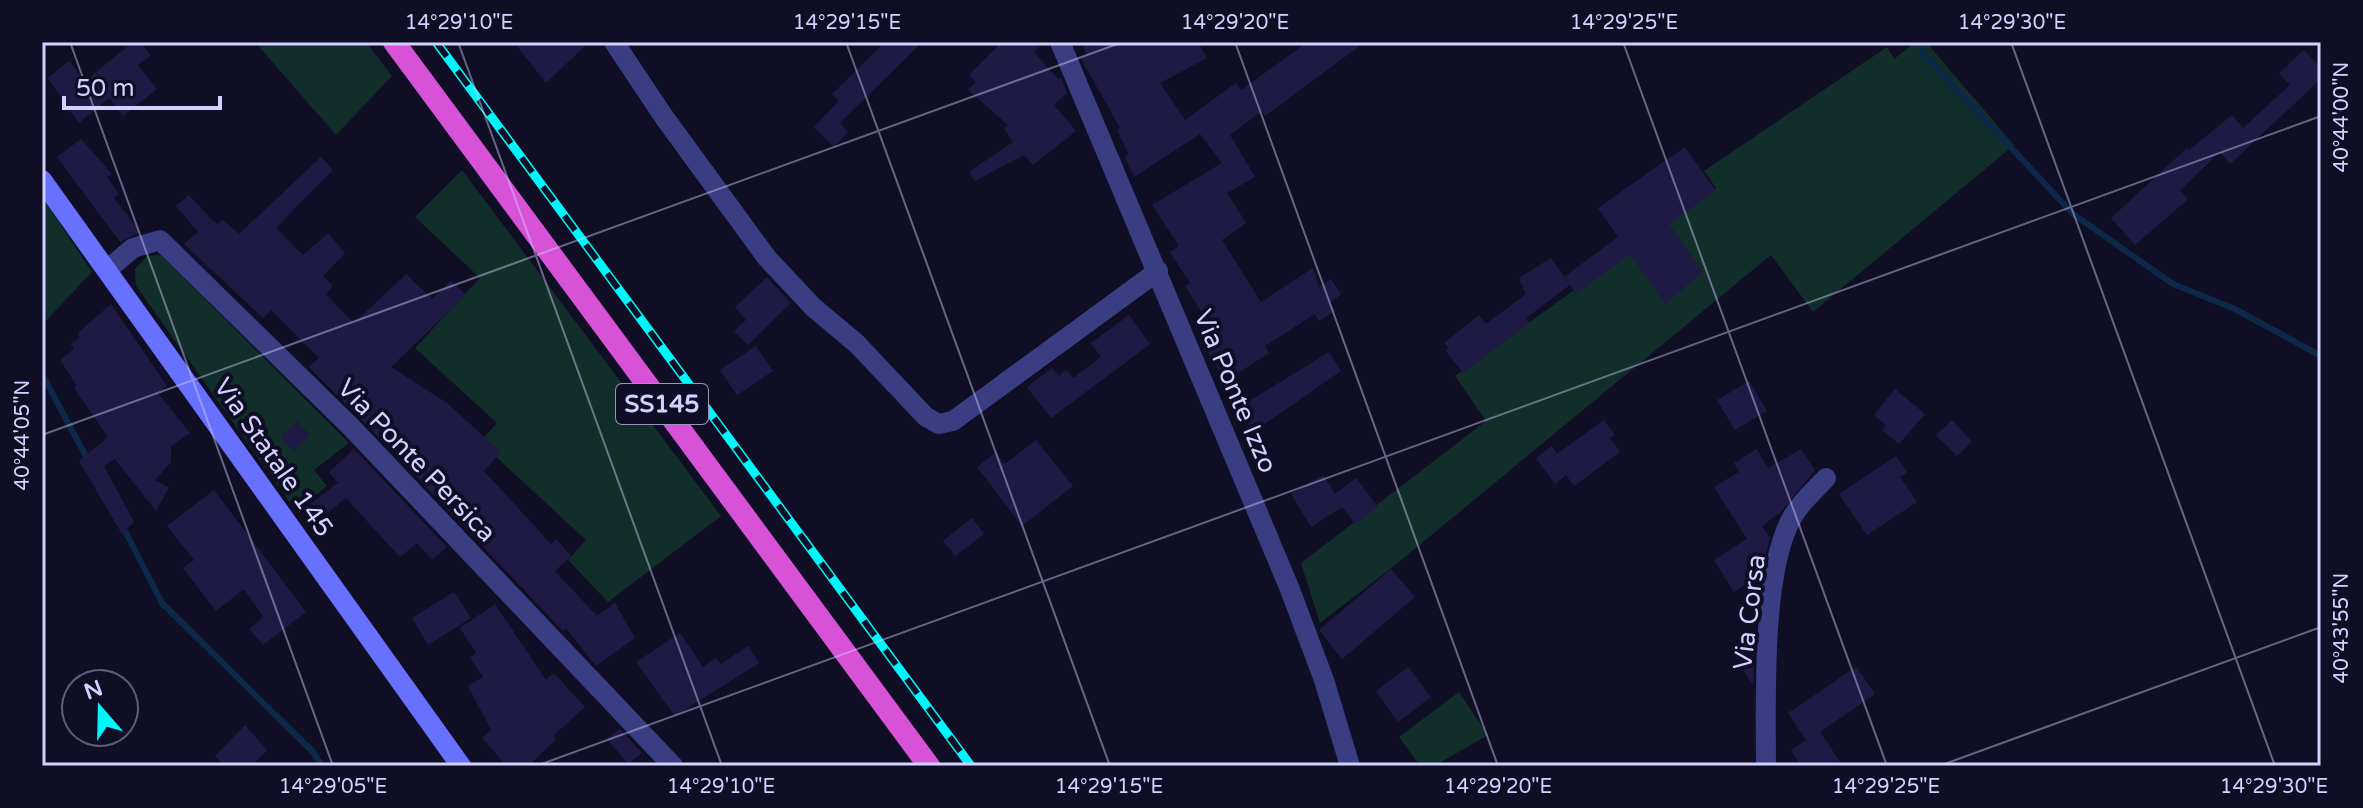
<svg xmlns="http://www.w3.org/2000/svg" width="2363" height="808" viewBox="0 0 2363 808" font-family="'Varela Round',sans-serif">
<rect width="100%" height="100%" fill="#100e24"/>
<!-- green -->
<g fill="#112e2a">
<polygon points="255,42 366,42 392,76 336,135"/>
<polygon points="1915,42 1926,42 2014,145 1813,312 1771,255 1394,566 1320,623 1301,563 1486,421 1455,376 1716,188 1704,171 1887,47 1894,59"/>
<polygon points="462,170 721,516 608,602 568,560 586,540 480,442 497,423 415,348 480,278 415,217"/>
<polygon points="42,197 92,272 42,325"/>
<polygon points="161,255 349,443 314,470 327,486 296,511 136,286 135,269 147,256"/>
<polygon points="1459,692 1488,735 1434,766 1420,766 1399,737"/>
</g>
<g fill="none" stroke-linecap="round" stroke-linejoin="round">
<!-- stream -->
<g stroke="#0d2849" stroke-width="6">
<polyline points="1921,51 2073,214 2173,284 2235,309 2321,356"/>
<polyline points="42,374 89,462"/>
<polyline points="122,525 162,603 313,752 322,766"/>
</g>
</g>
<!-- building -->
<g fill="#1f1a44">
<polygon points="133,42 140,42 151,55 138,65 157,89 123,116 109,98 79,123 48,78 69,61 85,81"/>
<polygon points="514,42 589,42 546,83"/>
<polygon points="885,42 922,42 840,123 848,132 834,147 814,127 839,101 832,94"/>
<polygon points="1002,42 1044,42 1034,52 1058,79 1061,77 1067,93 1054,105 1076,131 1033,165 1024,155 975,181 969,172 1013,142 1004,128 1008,125 968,90 976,82 969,75"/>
<polygon points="1081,42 1198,42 1207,58 1160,83 1185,120 1236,83 1241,90 1308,42 1365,42 1265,116 1262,111 1230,135 1255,177 1227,193 1246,223 1222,240 1261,302 1313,268 1319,287 1331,279 1341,294 1330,303 1335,311 1319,321 1315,314 1265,346 1269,353 1226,381 1200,340 1214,332 1185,286 1190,283 1170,252 1179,246 1152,205 1222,163 1200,134 1134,177 1125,158 1128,153 1117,130 1120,128 1081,59 1087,54"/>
<polygon points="2304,50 2321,68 2321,79 2230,164 2220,152 2180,190 2188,199 2135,245 2111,218 2187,148 2189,150 2232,115 2243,128 2290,85 2279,73"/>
<polygon points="81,139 112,174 107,177 119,194 114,198 140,232 120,242 57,157"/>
<polygon points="1685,147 1716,191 1669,224 1703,272 1665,304 1630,254 1576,294 1564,277 1618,237 1598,208"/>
<polygon points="321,157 333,170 276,228 303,255 328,233 345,253 323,276 333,286 326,294 354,323 406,274 432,299 451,281 466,295 391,367 447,403 501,452 484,471 551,544 556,539 571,556 555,571 597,616 615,603 635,638 596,666 566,628 563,631 415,475 421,469 394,445 390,449 309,367 319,358 271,310 263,318 184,244 198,232 176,206 189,195 212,220 218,224 223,220 239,234"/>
<polygon points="1551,258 1570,285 1526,318 1530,323 1463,373 1445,350 1449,348 1444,343 1479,315 1486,324 1526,294 1519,278"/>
<polygon points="767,277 791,303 748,345 734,331 746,320 735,307"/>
<polygon points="111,304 167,386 158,393 190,433 171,446 171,462 155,480 169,487 156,511 115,459 104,466 134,522 122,534 79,461 108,437 74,388 77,386 60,360 74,349 71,344 79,338 78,333"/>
<polygon points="1129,315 1150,344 1051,418 1027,387 1052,368 1059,376 1066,370 1073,378 1101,357 1091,343"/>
<polygon points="756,346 773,371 737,395 720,370"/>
<polygon points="1329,352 1341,371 1253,432 1238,408"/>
<polygon points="1749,381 1767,411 1735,430 1717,400"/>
<polygon points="1895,389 1925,414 1899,444 1882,430 1886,425 1874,415"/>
<polygon points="1604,420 1615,435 1610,438 1620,452 1574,486 1566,475 1555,484 1536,458 1552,446 1557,454"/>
<polygon points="1952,420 1972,442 1957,456 1936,435"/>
<polygon points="297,421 310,435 294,451 280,437"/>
<polygon points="1036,440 1073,486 1022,526 977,467 996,452 1005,464"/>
<polygon points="354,449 447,547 432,560 417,543 400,557 346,498 321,518 310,504 338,483 329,472"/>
<polygon points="1757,449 1768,468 1801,449 1815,470 1781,512 1762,526 1770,538 1761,575 1734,592 1714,560 1747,539 1714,487 1739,472 1734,463"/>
<polygon points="1896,456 1907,472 1900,477 1917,502 1867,535 1839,494"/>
<polygon points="1323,475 1335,494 1356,478 1378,507 1355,524 1342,507 1311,527 1291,494"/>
<polygon points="214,490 306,612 263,645 249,629 263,617 244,589 216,611 183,568 194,560 167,526"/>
<polygon points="972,518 984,534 955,556 943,541"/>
<polygon points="1391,569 1415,597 1342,659 1319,630"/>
<polygon points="454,592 471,618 428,645 412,618"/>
<polygon points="495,604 546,680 554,673 585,707 553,736 556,740 528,766 507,766 482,738 491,730 468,686 483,677 470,658 476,653 460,628"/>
<polygon points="680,633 703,667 716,658 721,664 748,646 759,663 675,716 636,662"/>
<polygon points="1753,650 1754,654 1753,685 1737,660"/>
<polygon points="1408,667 1431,697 1398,722 1376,691"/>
<polygon points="1856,667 1875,694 1820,732 1843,766 1801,766 1791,750 1806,740 1788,713"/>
<polygon points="245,725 267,750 252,766 225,766 215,756"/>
<polygon points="620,729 642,753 628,764 607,739"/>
</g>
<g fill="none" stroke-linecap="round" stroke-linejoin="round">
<!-- minor -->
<g stroke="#393d82" stroke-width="20">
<polyline points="614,42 664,117 767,258 813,307 857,344 926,417 939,424 953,421 1158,271"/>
<polyline points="1060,42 1289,587 1324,680 1350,766"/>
<polyline points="108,269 133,248 160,240 351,427 673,766"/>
<path d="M 1766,766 C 1766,702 1761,569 1793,516 C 1801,502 1815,490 1826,478"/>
</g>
<!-- secondary -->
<polyline stroke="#6871fe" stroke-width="20" points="42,180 461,766"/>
<!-- trunk -->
<polyline stroke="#d852d7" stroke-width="22" points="394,42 929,766"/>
<defs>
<polyline id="rail" points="436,42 971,766"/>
</defs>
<!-- rail casing -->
<use href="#rail" stroke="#01f6fb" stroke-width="9"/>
<!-- rail -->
<use href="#rail" stroke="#100e24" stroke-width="6" stroke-dasharray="18" stroke-linecap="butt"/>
</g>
<!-- ticks -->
<path fill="none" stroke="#d2d1ff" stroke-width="2" stroke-opacity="0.45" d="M 70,42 L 333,766M 458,42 L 722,766M 846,42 L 1110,766M 1235,42 L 1498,766M 1623,42 L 1887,766M 2011,42 L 2275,766M 42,435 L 1123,42M 536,766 L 2321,116M 1939,766 L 2321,627"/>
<g text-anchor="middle" stroke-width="8" stroke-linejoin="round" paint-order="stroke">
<!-- shield labels -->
<rect fill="#100e24" stroke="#9896bd" stroke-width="2" x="616" y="384" width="92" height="40" rx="6"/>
<g font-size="24" font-weight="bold" fill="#d2d1ff">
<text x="662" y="412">SS145</text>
</g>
<!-- street labels -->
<g font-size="26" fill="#d2d1ff" stroke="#100e24">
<text transform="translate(1236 391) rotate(67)" y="9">Via Ponte Izzo</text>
<text transform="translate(274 457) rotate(55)" y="9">Via Statale 145</text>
<text transform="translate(417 460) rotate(46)" y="9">Via Ponte Persica</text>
<text transform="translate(1749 612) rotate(-83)" y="9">Via Corsa</text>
</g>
</g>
<!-- border -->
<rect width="2363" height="808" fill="none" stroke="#100e24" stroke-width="88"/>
<!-- north arrow -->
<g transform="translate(100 708) rotate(340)"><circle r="38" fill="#100e24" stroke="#5e5c7c" stroke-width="2"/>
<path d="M0-6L14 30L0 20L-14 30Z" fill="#01f6fb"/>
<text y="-12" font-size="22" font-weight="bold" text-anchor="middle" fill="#d2d1ff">N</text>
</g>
<!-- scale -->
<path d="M64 96v12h156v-12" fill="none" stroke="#d2d1ff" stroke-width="4"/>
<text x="76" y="96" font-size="24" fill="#d2d1ff" stroke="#100e24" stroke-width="6" paint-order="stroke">50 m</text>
<rect x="44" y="44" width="2275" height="720" fill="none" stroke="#d2d1ff" stroke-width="3"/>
<g font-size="20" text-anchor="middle" fill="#d2d1ff">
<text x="459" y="29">14°29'10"E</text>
<text x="847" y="29">14°29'15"E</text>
<text x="1235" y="29">14°29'20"E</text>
<text x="1624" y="29">14°29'25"E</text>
<text x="2012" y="29">14°29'30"E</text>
<text transform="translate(2341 117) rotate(-90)" y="7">40°44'00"N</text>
<text transform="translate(22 435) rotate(-90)" y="7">40°44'05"N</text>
<text transform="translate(2341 628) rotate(-90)" y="7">40°43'55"N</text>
<text x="333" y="793">14°29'05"E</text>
<text x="721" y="793">14°29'10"E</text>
<text x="1109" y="793">14°29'15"E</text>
<text x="1498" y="793">14°29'20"E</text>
<text x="1886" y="793">14°29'25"E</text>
<text x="2274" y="793">14°29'30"E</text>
</g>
</svg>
